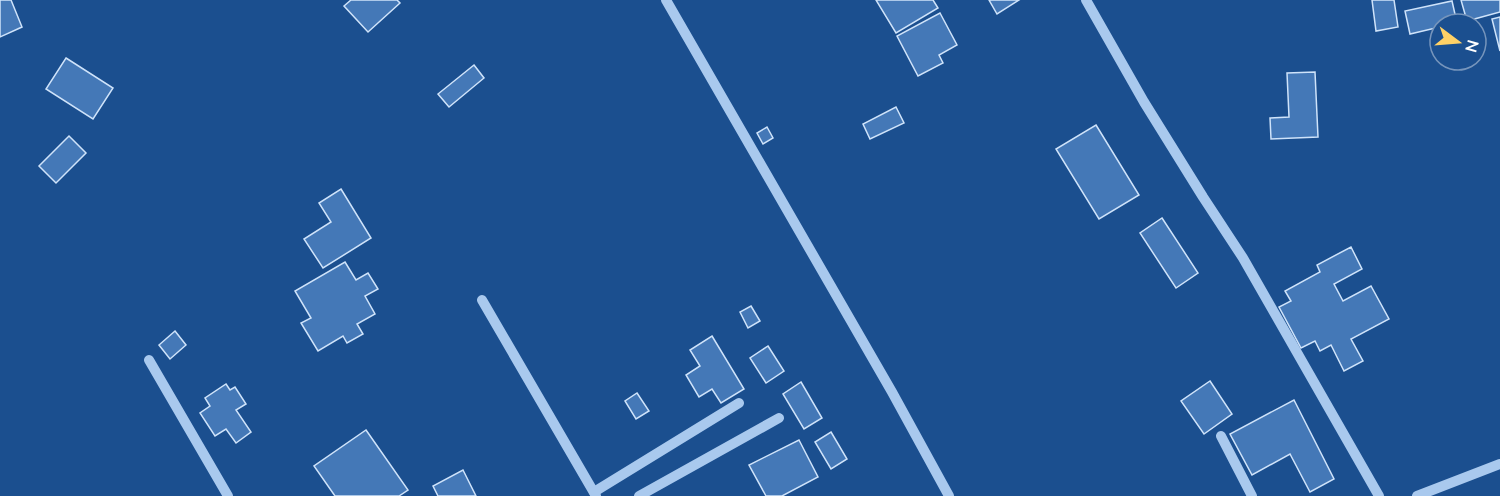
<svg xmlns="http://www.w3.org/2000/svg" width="1500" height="496" viewBox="0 0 1500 496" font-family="Mulish,sans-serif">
<rect width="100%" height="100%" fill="#1b4f8f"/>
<!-- building -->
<g fill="#4478b7" stroke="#cfe3fa" stroke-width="1.5">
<polygon points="0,0 11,0 22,27 0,37"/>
<polygon points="351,0 397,0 400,3 368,32 344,6"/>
<polygon points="876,0 933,0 938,8 896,33"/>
<polygon points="989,0 1019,0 997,14"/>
<polygon points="1372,0 1394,0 1398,27 1376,31"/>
<polygon points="1461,0 1500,0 1500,12 1467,21"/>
<polygon points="1452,1 1457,23 1440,24 1440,27 1410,34 1405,11"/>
<polygon points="940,13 957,45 939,55 943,63 918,76 897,36"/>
<polygon points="1500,17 1500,51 1492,19"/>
<polygon points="66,58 113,88 93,119 46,89"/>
<polygon points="474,65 484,78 449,107 438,94"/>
<polygon points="1315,72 1318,137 1271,139 1270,118 1289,117 1287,73"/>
<polygon points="896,107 904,123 870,139 863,124"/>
<polygon points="1096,125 1139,195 1099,219 1056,149"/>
<polygon points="767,127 773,138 763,144 757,133"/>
<polygon points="69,136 86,153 56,183 39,166"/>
<polygon points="341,189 371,238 323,268 304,239 331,222 319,203"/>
<polygon points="1162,218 1198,273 1176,288 1140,233"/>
<polygon points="1351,247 1362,269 1334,284 1343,301 1371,286 1389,319 1351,339 1363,361 1344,371 1331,345 1320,351 1315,341 1301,348 1279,307 1291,301 1285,291 1320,272 1317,265"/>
<polygon points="345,262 356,280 368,273 378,289 365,296 375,314 357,324 363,334 347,343 343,336 318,351 301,323 311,318 295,291"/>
<polygon points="751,306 760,321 748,328 740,312"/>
<polygon points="175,331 186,345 170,359 159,345"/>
<polygon points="712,336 744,389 721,403 712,389 699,397 686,375 700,366 690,350"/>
<polygon points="768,346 784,371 766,383 750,358"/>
<polygon points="1210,381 1232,414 1204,434 1181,401"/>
<polygon points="801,382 822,418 804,429 783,394"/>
<polygon points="226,384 230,390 235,387 246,404 236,410 251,432 236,443 226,429 215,436 200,413 210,406 205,398"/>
<polygon points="637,393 649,411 636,419 625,401"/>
<polygon points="1294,400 1334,479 1310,492 1290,454 1252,475 1230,434"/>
<polygon points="366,430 408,490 399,496 335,496 314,466"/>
<polygon points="831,432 847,459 831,469 815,442"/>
<polygon points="799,440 818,477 782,496 766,496 749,465"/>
<polygon points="463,470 476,496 438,496 433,486"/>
</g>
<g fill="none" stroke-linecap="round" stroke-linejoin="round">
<!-- minor -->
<g stroke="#a9c9ee" stroke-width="10">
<polyline points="666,0 892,392 949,496"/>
<polyline points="1086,0 1144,102 1203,197 1243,258 1379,496"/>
<polyline points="482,300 596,496"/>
<polyline points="149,360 228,496"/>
<polyline points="1221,436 1252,496"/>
<polyline points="594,492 739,403"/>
<polyline points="639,496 779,418"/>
<polyline points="1417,496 1500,464"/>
</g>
</g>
<!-- north arrow -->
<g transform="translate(1458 42) rotate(106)"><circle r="28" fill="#1b4f8f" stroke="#7695bc" stroke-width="1.5"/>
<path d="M0-4.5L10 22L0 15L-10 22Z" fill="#ffd166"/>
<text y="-9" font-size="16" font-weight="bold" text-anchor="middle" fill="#ffffff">N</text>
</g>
</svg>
